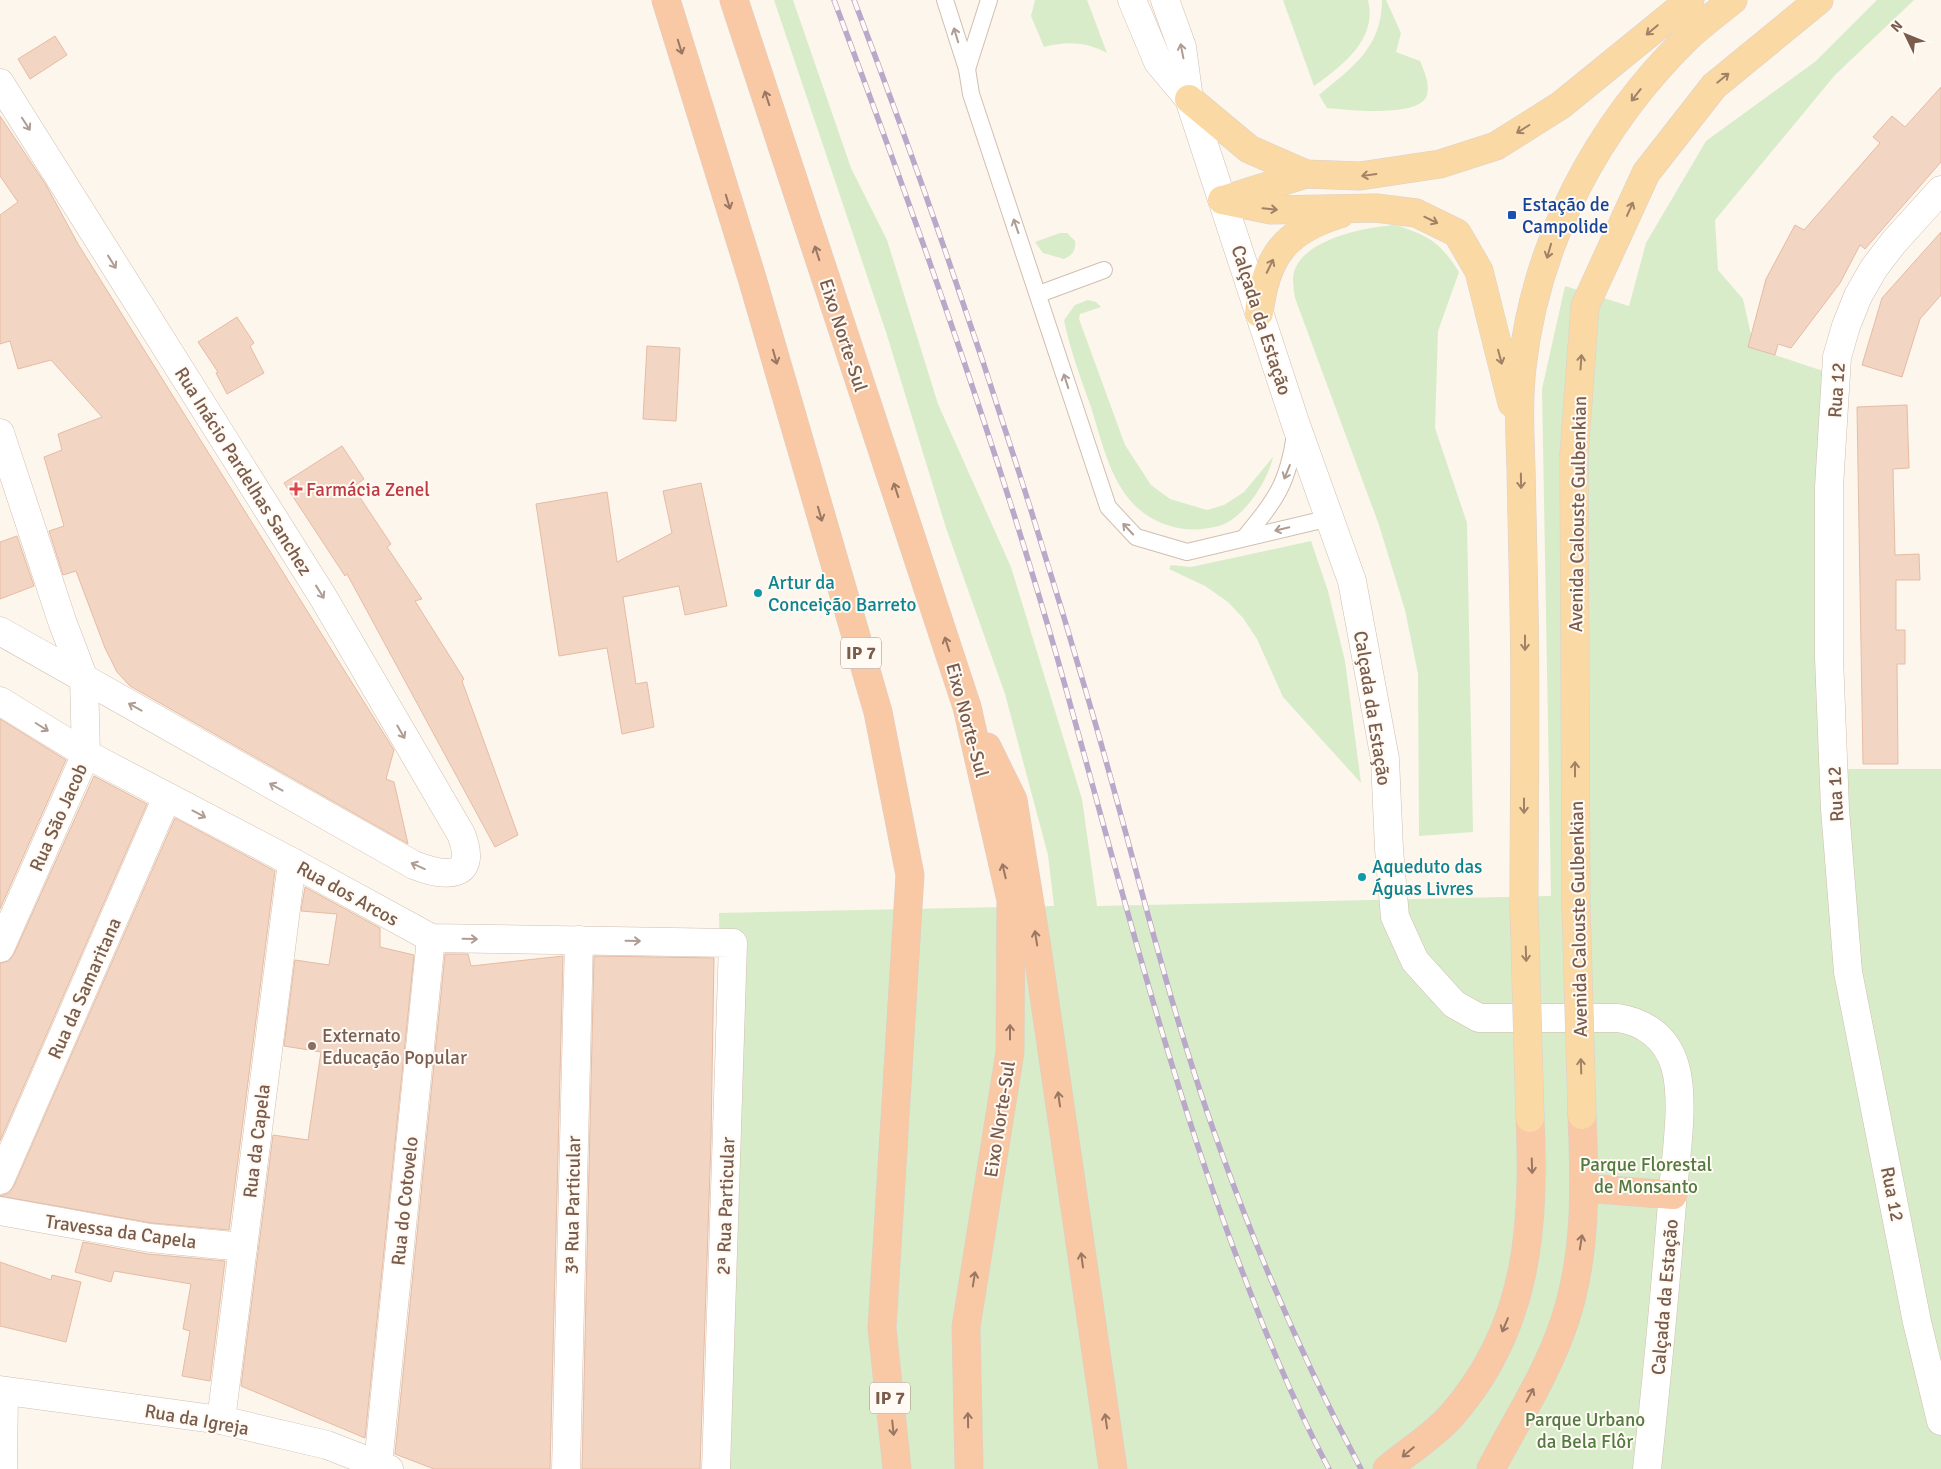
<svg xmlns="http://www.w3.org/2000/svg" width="1941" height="1469" viewBox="0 0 1941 1469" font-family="Signika,sans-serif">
<rect width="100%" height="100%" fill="#fdf6ec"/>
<!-- green -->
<g fill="#d8ecc9">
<polygon points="774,0 793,0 851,168 887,240 938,404 1011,567 1082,799 1097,906 1551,896 1542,389 1565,286 1629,306 1646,243 1706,141 1816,61 1877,0 1914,0 1835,75 1715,220 1718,270 1743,299 1754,348 1832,374 1834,769 1941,769 1941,1469 730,1469 719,913 1054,906 1048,855 1005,694 946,528 886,332"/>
<path d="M 1035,0 L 1087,0 L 1107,53 C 1086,42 1067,41 1044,47 L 1031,16 Z"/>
<path d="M 1283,0 L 1368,0 C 1378,39 1342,66 1314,86 Z"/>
<path d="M 1382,0 L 1386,0 L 1401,33 L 1396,52 L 1420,61 C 1424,71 1430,83 1427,95 C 1421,118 1347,110 1327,108 L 1319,95 C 1353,67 1382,47 1382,0 Z"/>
<path d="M 1396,225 C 1429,236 1440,242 1459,272 L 1438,331 L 1435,428 L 1467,523 L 1473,832 L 1419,836 L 1418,674 L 1405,610 L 1379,525 L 1295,298 C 1294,292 1293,284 1293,278 C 1296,240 1365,227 1396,225 Z"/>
<path d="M 1060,233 L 1067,233 L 1075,241 C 1076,250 1073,255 1064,259 L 1043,253 L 1035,242 Z"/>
<path d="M 1088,300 L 1096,302 L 1101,307 L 1080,314 L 1079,319 L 1125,445 L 1151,485 L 1170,499 L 1207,510 L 1224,505 L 1244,492 L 1273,457 C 1268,480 1244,519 1219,526 C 1199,531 1184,531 1164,524 C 1115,506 1105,452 1091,407 C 1081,379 1070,350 1064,320 L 1075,305 Z"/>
<polygon points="1311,541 1328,591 1345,661 1361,783 1283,697 1257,639 1243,618 1228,602 1205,586 1169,569 1171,565 1191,567"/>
</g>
<!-- building -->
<g fill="#f3d5c3" stroke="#e6bba3">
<polygon points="55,36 67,55 30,79 18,59"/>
<polygon points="1941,87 1941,162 1865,249 1860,245 1840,283 1791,348 1778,344 1775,355 1748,347 1766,279 1795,225 1804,230 1880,143 1873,137 1892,116 1905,127"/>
<polygon points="0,116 46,185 78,244 394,750 386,779 394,782 408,844 130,686 117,672 105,648 76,571 63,575 49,531 64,526 44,457 62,450 58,434 102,417 51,360 18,369 10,341 0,344 0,215 18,202 0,176"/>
<polygon points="1941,232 1941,295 1920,319 1902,377 1862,365 1882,298"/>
<polygon points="237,317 254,343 250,346 264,373 227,394 216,373 218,372 198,342"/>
<polygon points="647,346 680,348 676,421 643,419"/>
<polygon points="1907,405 1909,468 1893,469 1895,555 1919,554 1920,580 1896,580 1896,630 1905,630 1905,664 1897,664 1898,764 1863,764 1857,407"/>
<polygon points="342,446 364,479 353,487 391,544 387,547 422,599 415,601 464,679 462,681 518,835 495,847 347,574 345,576 284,483"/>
<polygon points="701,483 727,606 685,615 679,586 623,597 636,684 647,682 654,727 622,734 607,648 559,656 536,504 607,492 617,562 672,533 663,491"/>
<polygon points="17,536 34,586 0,599 0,542"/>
<polygon points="0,719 66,760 0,909"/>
<polygon points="94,776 147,804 0,1141 0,963 9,961 14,954"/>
<polygon points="175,818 275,871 229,1230 152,1223 0,1196 9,1193 14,1186"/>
<polygon points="305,887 380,928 380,947 414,955 365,1438 241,1386 273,1135 308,1140 321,1052 284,1046 295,960 329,965 337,914 301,911"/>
<polygon points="445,954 468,954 471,966 563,956 550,1469 434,1469 395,1454"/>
<polygon points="594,956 714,958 711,1140 700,1469 582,1469"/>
<polygon points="83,1242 148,1254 225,1261 210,1381 182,1376 190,1331 183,1329 191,1284 114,1271 111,1282 75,1272"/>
<polygon points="0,1262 51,1280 52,1275 81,1282 66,1342 0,1326"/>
</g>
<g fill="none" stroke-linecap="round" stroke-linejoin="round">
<defs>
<g id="service">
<polyline points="945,0 967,69 971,94 1108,507 1136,537 1187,552 1330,518"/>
<polyline points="967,69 989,0"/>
<polyline points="1039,294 1104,270"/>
<path d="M 1245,537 C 1276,499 1288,484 1295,434"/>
</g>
<g id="minor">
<polyline points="1132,0 1158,62 1189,99"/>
<path d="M 1165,0 L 1182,47 L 1189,99 L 1296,425 L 1352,581 L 1385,759 L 1389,849 L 1395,917 L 1415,961 L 1454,1004 L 1479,1018 L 1618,1018 C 1645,1022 1667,1038 1675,1066 C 1685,1099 1676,1155 1673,1190 C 1666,1283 1657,1376 1647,1469"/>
<path d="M 0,83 L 323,597 L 461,834 C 479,879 446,878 414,865 L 0,631"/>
<polyline points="1941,190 1894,242 1874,268 1858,296 1846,326 1837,357 1829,487 1829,657 1835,809 1848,972 1917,1322 1941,1421"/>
<polyline points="0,433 62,621 84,679 86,754 0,948"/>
<polyline points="0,701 86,754 292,862 431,938 733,943 716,1469"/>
<polyline points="0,1180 167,797"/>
<polyline points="0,1211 150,1238 243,1247"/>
<polyline points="221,1420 292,862"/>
<polyline points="378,1464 431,938"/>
<polyline points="3,1469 4,1391"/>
<polyline points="566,1469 579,940"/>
</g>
<polyline id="tertiary" points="0,1390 221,1420 327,1445 389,1469"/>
<g id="primary">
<polyline points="1189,99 1249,149 1306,174 1360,176 1440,164 1496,146 1561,105 1690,0"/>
<polyline points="1222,200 1271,210 1376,208 1416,213 1457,233 1479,271 1512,403"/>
<polyline points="1223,200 1306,174"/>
<path d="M 1259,313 C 1266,257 1284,231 1340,214"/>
<polyline points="1576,905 1574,455 1585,306 1646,173 1714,86 1819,0"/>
<path d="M 1524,906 C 1524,806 1526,706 1524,607 C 1523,561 1522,516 1521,470 C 1520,436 1518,401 1522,367 C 1536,241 1598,125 1688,37 C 1702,24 1718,12 1733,0"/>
</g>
<g id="trunk">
<polyline points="666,0 752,278 878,712 910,875 882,1328 897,1469"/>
<polyline points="734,0 967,707 1011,900 1010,1052 966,1327 969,1469"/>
<polyline points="987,747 1013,800 1036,941 1113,1469"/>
<polyline points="1584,1188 1673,1195"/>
<path d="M 1387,1469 C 1407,1452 1435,1435 1452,1415 C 1528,1328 1535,1228 1530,1118"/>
<path d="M 1491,1469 C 1516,1421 1547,1374 1564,1323 C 1587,1256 1585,1184 1582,1115"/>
</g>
</defs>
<!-- service casing -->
<use href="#service" stroke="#d1beb0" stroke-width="18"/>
<!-- minor casing -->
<use href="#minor" stroke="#d1beb0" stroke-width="29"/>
<!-- tertiary casing -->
<use href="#tertiary" stroke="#d1beb0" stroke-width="29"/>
<!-- primary casing -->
<use href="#primary" stroke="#dad1cd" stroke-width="29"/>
<!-- trunk casing -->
<use href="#trunk" stroke="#dad1cd" stroke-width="29"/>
<!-- service -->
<use href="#service" stroke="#fff" stroke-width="16"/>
<!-- minor -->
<use href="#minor" stroke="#fff" stroke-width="28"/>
<!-- tertiary -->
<use href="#tertiary" stroke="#fff" stroke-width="28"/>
<!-- primary -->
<use href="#primary" stroke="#fbd9a5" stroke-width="28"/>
<!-- trunk -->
<use href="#trunk" stroke="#f9c8a4" stroke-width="28"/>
<defs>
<g id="rail">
<path d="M 834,0 C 915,216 993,435 1057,657 C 1113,855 1162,1055 1233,1247 C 1261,1322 1291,1398 1329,1469"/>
<path d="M 854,0 C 943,234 1022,471 1092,712 C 1135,859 1169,1010 1222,1154 C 1261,1262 1307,1368 1361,1469"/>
</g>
</defs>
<!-- rail casing -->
<use href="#rail" stroke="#b9a8c9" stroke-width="5.5"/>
<!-- rail -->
<use href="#rail" stroke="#fffaf3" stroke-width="4" stroke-dasharray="11" stroke-linecap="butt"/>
<defs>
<g id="primary-bridge">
<polyline points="1576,905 1582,1115"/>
<polyline points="1524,906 1530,1118"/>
</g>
</defs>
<!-- primary-bridge casing -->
<use href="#primary-bridge" stroke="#dad1cd" stroke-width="29" stroke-linecap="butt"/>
<!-- primary-bridge -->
<use href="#primary-bridge" stroke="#fbd9a5" stroke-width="28"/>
</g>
<!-- one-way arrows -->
<defs><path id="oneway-shaft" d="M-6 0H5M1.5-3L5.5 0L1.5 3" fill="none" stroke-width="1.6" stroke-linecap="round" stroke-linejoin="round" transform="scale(1.25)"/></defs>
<g stroke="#a18267">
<use href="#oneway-shaft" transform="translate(1652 30) rotate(140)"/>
<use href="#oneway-shaft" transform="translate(1723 78) rotate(-39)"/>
<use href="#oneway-shaft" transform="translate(1636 95) rotate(128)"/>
<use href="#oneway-shaft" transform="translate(1523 129) rotate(148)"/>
<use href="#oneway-shaft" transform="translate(1369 175) rotate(172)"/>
<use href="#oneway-shaft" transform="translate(1270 209) rotate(6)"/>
<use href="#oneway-shaft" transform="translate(1630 209) rotate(-66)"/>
<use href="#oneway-shaft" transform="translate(1431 220) rotate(26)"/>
<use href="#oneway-shaft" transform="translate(1549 251) rotate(106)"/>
<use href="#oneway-shaft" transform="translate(1270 266) rotate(-64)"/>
<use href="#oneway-shaft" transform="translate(1500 357) rotate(75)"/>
<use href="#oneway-shaft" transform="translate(1581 362) rotate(-86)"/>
<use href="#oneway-shaft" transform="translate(1521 481) rotate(89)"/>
<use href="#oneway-shaft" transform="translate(1525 643) rotate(90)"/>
<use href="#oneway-shaft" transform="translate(1575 769) rotate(-90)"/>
<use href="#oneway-shaft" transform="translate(1524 806) rotate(90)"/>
<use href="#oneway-shaft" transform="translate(1526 954) rotate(88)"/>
<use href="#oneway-shaft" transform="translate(1581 1066) rotate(-92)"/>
</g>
<g stroke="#af9d94">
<use href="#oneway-shaft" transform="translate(956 35) rotate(-107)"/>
<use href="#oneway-shaft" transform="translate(1182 51) rotate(-101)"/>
<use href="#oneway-shaft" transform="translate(26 124) rotate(57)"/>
<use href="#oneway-shaft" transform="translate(1016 226) rotate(-109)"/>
<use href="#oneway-shaft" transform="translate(112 262) rotate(58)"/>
<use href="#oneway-shaft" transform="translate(1066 381) rotate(-108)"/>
<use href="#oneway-shaft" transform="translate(1287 472) rotate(112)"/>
<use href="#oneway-shaft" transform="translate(1128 529) rotate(-133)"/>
<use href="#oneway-shaft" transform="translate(1282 529) rotate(167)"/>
<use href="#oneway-shaft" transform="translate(320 592) rotate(58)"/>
<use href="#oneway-shaft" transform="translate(135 707) rotate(-151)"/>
<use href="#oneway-shaft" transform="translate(42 727) rotate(32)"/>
<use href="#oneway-shaft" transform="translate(401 732) rotate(60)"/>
<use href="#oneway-shaft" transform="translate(276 787) rotate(-151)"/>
<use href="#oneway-shaft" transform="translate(199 814) rotate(28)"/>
<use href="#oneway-shaft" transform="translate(418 866) rotate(-156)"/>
<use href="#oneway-shaft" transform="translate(470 939) rotate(1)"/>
<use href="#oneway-shaft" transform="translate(633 941) rotate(1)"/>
</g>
<g stroke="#9a7763">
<use href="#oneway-shaft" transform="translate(680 47) rotate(73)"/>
<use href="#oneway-shaft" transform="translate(767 98) rotate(-108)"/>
<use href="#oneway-shaft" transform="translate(728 202) rotate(73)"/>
<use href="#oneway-shaft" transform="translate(817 253) rotate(-108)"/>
<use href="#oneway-shaft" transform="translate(775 357) rotate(74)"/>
<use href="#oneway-shaft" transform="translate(896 490) rotate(-108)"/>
<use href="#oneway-shaft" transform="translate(820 514) rotate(74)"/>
<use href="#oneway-shaft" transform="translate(947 644) rotate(-108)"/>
<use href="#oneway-shaft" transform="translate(1004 871) rotate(-103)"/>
<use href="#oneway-shaft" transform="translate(1036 938) rotate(-99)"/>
<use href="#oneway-shaft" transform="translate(1010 1032) rotate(-90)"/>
<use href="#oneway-shaft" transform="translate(1059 1099) rotate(-98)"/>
<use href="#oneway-shaft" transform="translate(1532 1166) rotate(88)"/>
<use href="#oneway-shaft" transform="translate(1581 1242) rotate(-81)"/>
<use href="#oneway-shaft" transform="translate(1082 1260) rotate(-98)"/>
<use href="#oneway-shaft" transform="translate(974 1279) rotate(-81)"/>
<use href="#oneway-shaft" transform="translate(1505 1325) rotate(113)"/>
<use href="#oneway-shaft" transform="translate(1530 1395) rotate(-62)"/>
<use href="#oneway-shaft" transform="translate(968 1420) rotate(-91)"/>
<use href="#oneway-shaft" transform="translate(1106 1421) rotate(-98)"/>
<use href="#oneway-shaft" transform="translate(893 1428) rotate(84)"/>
<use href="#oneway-shaft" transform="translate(1408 1452) rotate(140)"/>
</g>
<!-- markers -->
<rect fill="#1a4fb4" stroke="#fffaf3" stroke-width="2" x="1507" y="210" width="10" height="10" rx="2.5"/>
<path fill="#e0444e" stroke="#fffaf3" stroke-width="2" d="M293.5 481.5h5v5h5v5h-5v5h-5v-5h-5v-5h5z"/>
<g fill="#0f9aa8" stroke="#fffaf3" stroke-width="2">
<circle cx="758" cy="593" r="5"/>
<circle cx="1362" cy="877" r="5"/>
</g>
<circle fill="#8d6e63" stroke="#fffaf3" stroke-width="2" cx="312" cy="1046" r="5"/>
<g text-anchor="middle" stroke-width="4" stroke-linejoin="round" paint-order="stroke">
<!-- shield labels -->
<g fill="#fffaf3" stroke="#a28b7f" stroke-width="1">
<rect x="841" y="637.5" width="40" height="31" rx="4"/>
<rect x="870" y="1382.5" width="40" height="31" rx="4"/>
</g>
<g font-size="18" font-weight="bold" fill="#7a5c4d">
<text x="861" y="659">IP 7</text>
<text x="890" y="1404">IP 7</text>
</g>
<!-- transit labels -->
<g font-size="19" fill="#164399" stroke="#fffaf3" text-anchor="start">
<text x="1522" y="211">Estação de<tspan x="1522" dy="22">Campolide</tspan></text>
</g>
<!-- street labels -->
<g font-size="19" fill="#7a5c4d" stroke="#fffaf3">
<text transform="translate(1262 320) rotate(72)" y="7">Calçada da Estação</text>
<text transform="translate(844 335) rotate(72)" y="7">Eixo Norte-Sul</text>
<text transform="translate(1836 390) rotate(-86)" y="7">Rua 12</text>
<text transform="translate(244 471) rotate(58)" y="7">Rua Inácio Pardelhas Sanchez</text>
<text transform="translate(1577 514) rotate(-89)" y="7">Avenida Calouste Gulbenkian</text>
<text transform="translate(1373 708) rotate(81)" y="7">Calçada da Estação</text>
<text transform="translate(968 720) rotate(75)" y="7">Eixo Norte-Sul</text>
<text transform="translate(1835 794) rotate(-93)" y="7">Rua 12</text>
<text transform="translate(58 817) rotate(-66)" y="7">Rua São Jacob</text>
<text transform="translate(348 893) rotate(29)" y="7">Rua dos Arcos</text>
<text transform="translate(1578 919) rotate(-91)" y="7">Avenida Calouste Gulbenkian</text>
<text transform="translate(84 988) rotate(-66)" y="7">Rua da Samaritana</text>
<text transform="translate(999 1119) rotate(-81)" y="7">Eixo Norte-Sul</text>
<text transform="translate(256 1141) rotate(-83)" y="7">Rua da Capela</text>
<text transform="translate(1893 1194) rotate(79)" y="7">Rua 12</text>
<text transform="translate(404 1201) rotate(-84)" y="7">Rua do Cotovelo</text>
<text transform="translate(572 1205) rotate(-89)" y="7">3ª Rua Particular</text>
<text transform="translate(725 1206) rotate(-88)" y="7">2ª Rua Particular</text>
<text transform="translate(121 1231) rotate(8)" y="7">Travessa da Capela</text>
<text transform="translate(1664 1297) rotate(-85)" y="7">Calçada da Estação</text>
<text transform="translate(197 1419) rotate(10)" y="7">Rua da Igreja</text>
</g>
<!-- health labels -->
<g font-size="19" fill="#be3a42" stroke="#fffaf3" text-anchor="start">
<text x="306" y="496">Farmácia Zenel</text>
</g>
<!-- culture labels -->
<g font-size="19" fill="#0d838f" stroke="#fffaf3" text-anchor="start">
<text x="768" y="589">Artur da<tspan x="768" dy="22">Conceição Barreto</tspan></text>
<text x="1372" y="873">Aqueduto das<tspan x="1372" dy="22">Águas Livres</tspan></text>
</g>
<!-- education labels -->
<g font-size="19" fill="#785e54" stroke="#fffaf3" text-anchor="start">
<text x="322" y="1042">Externato<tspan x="322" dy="22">Educação Popular</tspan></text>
</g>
<!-- park labels -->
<g font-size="19" fill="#537a41" stroke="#fffaf3">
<text x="1646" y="1171">Parque Florestal<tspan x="1646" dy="22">de Monsanto</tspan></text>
<text x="1585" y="1426">Parque Urbano<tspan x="1585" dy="22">da Bela Flôr</tspan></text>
</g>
</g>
<!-- north arrow -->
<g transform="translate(1906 35) rotate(313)" stroke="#fffaf3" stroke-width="4" paint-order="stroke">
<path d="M0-4L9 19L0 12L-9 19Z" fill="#7a5c4d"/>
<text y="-8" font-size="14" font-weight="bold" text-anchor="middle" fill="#7a5c4d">N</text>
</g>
</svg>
